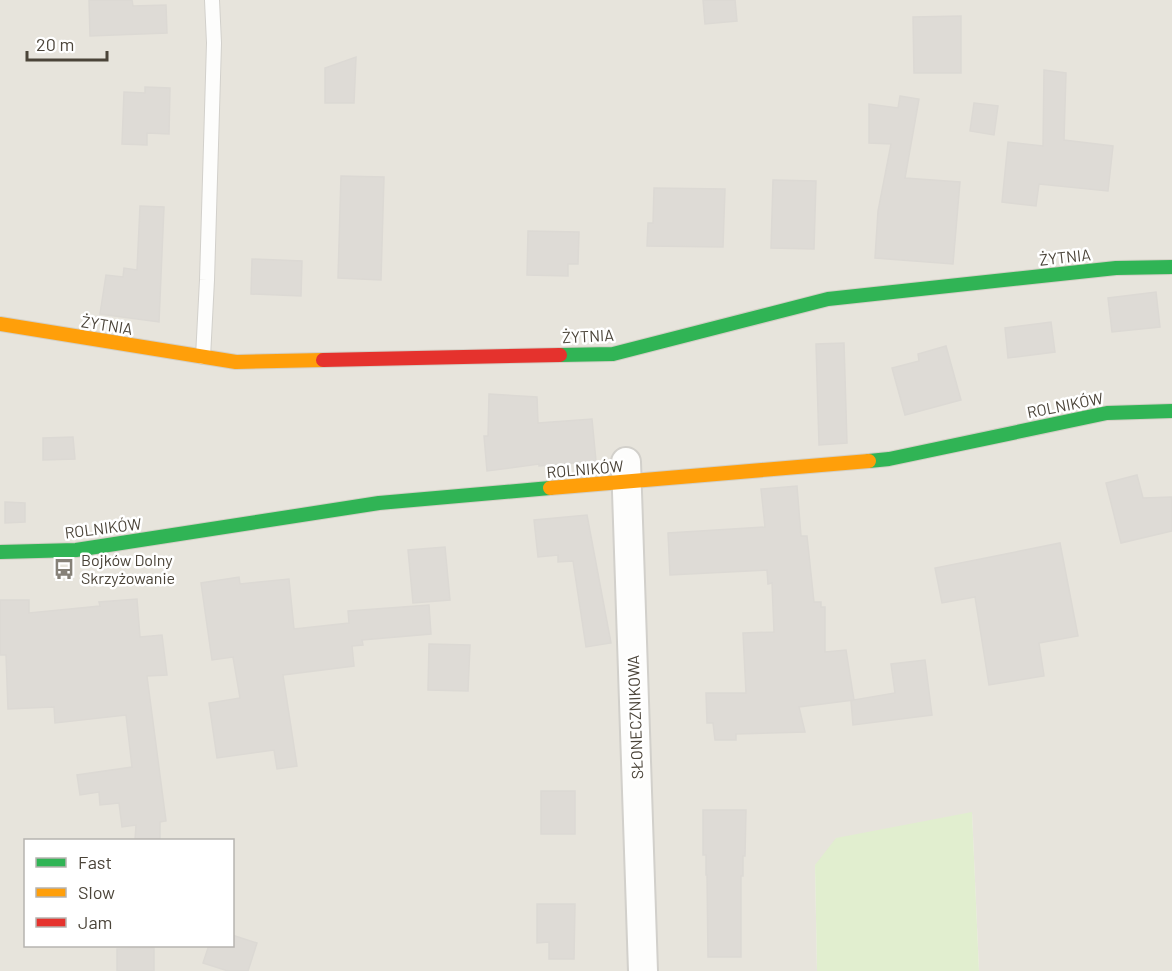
<svg xmlns="http://www.w3.org/2000/svg" width="1172" height="971" viewBox="0 0 1172 971" font-family="Barlow,sans-serif">
<rect width="100%" height="100%" fill="#f4f2ee"/>
<!-- residential -->
<path fill="#e7e4dc" fill-rule="evenodd" d="M 0,0 L 1172,0 L 1172,971 L 979,971 L 972,813 L 815,865 L 817,971 L 0,971 ZM 26,840 L 232,840 L 232,946 L 26,946 Z"/>
<!-- green -->
<polygon fill="#e1eecf" points="972,812 979,971 817,971 815,865 836,838"/>
<!-- building -->
<g fill="#dedbd6" stroke="#dcd9d4" stroke-width="1.5">
<polygon points="89,0 132,0 133,6 166,5 167,33 90,36"/>
<polygon points="703,0 735,0 737,21 705,24"/>
<polygon points="961,16 961,73 914,73 913,17"/>
<polygon points="356,57 354,103 325,103 325,68"/>
<polygon points="1044,70 1066,73 1064,140 1113,146 1108,191 1039,184 1036,206 1002,202 1008,142 1043,146"/>
<polygon points="145,87 170,88 169,134 147,133 147,145 122,144 124,92 145,93"/>
<polygon points="900,96 919,99 905,178 960,182 953,264 875,258 878,211 891,144 869,143 869,104 898,108"/>
<polygon points="974,103 998,106 994,135 970,131"/>
<polygon points="341,176 384,177 381,280 338,278"/>
<polygon points="773,180 816,181 814,249 771,248"/>
<polygon points="654,188 725,189 723,247 647,246 648,223 653,223"/>
<polygon points="140,206 164,207 159,322 100,314 106,275 123,277 124,268 137,270"/>
<polygon points="528,231 579,232 578,264 568,264 568,276 527,275"/>
<polygon points="252,259 302,261 301,296 251,294"/>
<polygon points="1156,292 1160,327 1112,332 1108,298"/>
<polygon points="1051,322 1055,352 1008,358 1005,328"/>
<polygon points="844,343 847,443 819,445 816,344"/>
<polygon points="946,346 961,400 905,415 892,368 919,361 918,354"/>
<polygon points="489,394 537,397 538,423 592,419 596,461 539,466 539,464 487,471 484,436 488,436"/>
<polygon points="73,437 75,459 43,460 43,438"/>
<polygon points="1137,475 1143,498 1172,497 1172,531 1121,543 1106,483"/>
<polygon points="797,486 801,536 807,536 814,602 821,602 821,607 825,607 825,652 846,650 854,700 895,693 891,664 925,660 932,715 853,725 851,701 854,700 799,707 805,732 736,734 736,740 715,740 713,723 707,723 706,693 746,693 743,633 774,632 772,583 768,584 767,570 670,575 668,533 765,527 761,489"/>
<polygon points="5,502 25,503 25,522 5,523"/>
<polygon points="587,515 611,643 586,647 573,561 558,562 558,555 538,557 534,520"/>
<polygon points="1060,543 1078,636 1039,643 1044,676 989,685 975,597 942,603 935,568"/>
<polygon points="445,547 450,600 413,603 408,550"/>
<polygon points="239,577 240,584 289,579 294,629 349,623 348,611 429,605 431,634 362,640 363,645 352,646 354,666 283,675 297,766 277,769 274,750 217,758 209,703 240,698 233,657 212,660 201,583"/>
<polygon points="137,599 140,637 162,635 167,675 147,676 166,821 160,822 160,840 135,840 136,825 122,827 119,803 100,805 99,792 80,795 77,775 132,767 126,715 55,723 54,707 8,709 6,655 0,655 0,600 29,600 29,613 100,606 99,602"/>
<polygon points="429,644 470,645 468,691 428,690"/>
<rect x="541" y="791" width="34" height="43"/>
<polygon points="703,810 746,810 745,856 743,856 743,876 741,876 741,957 708,957 707,875 706,875 706,855 703,855"/>
<polygon points="537,904 575,904 574,959 549,959 549,942 537,943"/>
<polygon points="232,935 257,943 248,971 228,971 203,963 209,945 232,945"/>
<polygon points="154,948 154,971 117,971 117,949"/>
</g>
<g fill="none" stroke-linecap="round" stroke-linejoin="round">
<defs>
<polyline id="lane" points="203,357 207,280 214,43 212,0"/>
<polyline id="street" points="626,462 643,971"/>
<g id="fast">
<polyline points="560,355 613,354 828,299 1116,268 1172,267"/>
<polyline points="869,461 889,459 1107,413 1172,411"/>
<polyline points="0,552 76,550 379,503 550,488"/>
</g>
<g id="slow">
<polyline points="0,324 236,362 323,360"/>
<polyline points="550,488 869,461"/>
</g>
<polyline id="jam" points="323,360 560,355"/>
</defs>
<!-- lane casing -->
<use href="#lane" stroke="#d2d0cb" stroke-width="16"/>
<!-- street casing -->
<use href="#street" stroke="#d2d0cb" stroke-width="32"/>
<!-- fast casing -->
<use href="#fast" stroke="#d3cfc5" stroke-width="16"/>
<!-- slow casing -->
<use href="#slow" stroke="#d3cfc5" stroke-width="16"/>
<!-- jam casing -->
<use href="#jam" stroke="#d3cfc5" stroke-width="16"/>
<!-- lane -->
<use href="#lane" stroke="#fdfdfc" stroke-width="14"/>
<!-- street -->
<use href="#street" stroke="#fdfdfc" stroke-width="28"/>
<!-- fast -->
<use href="#fast" stroke="#30b455" stroke-width="14"/>
<!-- slow -->
<use href="#slow" stroke="#ff9f0a" stroke-width="14"/>
<!-- jam -->
<use href="#jam" stroke="#e5322d" stroke-width="14"/>
</g>
<!-- icons -->
<defs>
<symbol id="bus-bare" viewBox="-9 -9 18 18"><path d="M-5-6H5V4H4V6H2V4H-2V6H-4V4H-5ZM-3.5-4V0h7V-4ZM-3.5 1.2v1.5H-2V1.2ZM2 1.2v1.5H3.5V1.2Z" fill="#868178" stroke="#fff" stroke-width="2.5" paint-order="stroke"/></symbol>
</defs>
<g fill-rule="evenodd">
<use href="#bus-bare" x="49" y="554" width="30" height="30"/>
</g>
<g text-anchor="middle" stroke-width="5" stroke-linejoin="round" paint-order="stroke">
<!-- street labels -->
<g font-size="16" fill="#4b4439" stroke="#fff">
<text transform="translate(1065 257) rotate(-6)" y="6">ŻYTNIA</text>
<text transform="translate(107 325) rotate(9)" y="6">ŻYTNIA</text>
<text transform="translate(588 336) rotate(-3)" y="6">ŻYTNIA</text>
<text transform="translate(1065 405) rotate(-11)" y="6">ROLNIKÓW</text>
<text transform="translate(585 469) rotate(-5)" y="6">ROLNIKÓW</text>
<text transform="translate(103 528) rotate(-7)" y="6">ROLNIKÓW</text>
<text transform="translate(635 717) rotate(-92)" y="6">SŁONECZNIKOWA</text>
</g>
<!-- poi labels -->
<g font-size="16" fill="#4b4439" stroke="#fff" text-anchor="start">
<text x="81" y="566">Bojków Dolny<tspan x="81" dy="18">Skrzyżowanie</tspan></text>
</g>
</g>
<!-- legend -->
<rect x="24" y="839" width="210" height="108" fill="#ffffff" stroke="#b7b4b0" stroke-width="1.5"/>
<rect x="36" y="858" width="30" height="9" fill="#30b455" stroke="#b7b4b0" stroke-width="1.5"/>
<text x="78" y="869" font-size="18" fill="#4b4439">Fast</text>
<rect x="36" y="888" width="30" height="9" fill="#ff9f0a" stroke="#b7b4b0" stroke-width="1.5"/>
<text x="78" y="899" font-size="18" fill="#4b4439">Slow</text>
<rect x="36" y="918" width="30" height="9" fill="#e5322d" stroke="#b7b4b0" stroke-width="1.5"/>
<text x="78" y="929" font-size="18" fill="#4b4439">Jam</text>
<!-- scale -->
<path d="M27 51v9h80v-9" fill="none" stroke="#4b4439" stroke-width="3"/>
<text x="36" y="51" font-size="18" fill="#4b4439" stroke="#ffffff" stroke-width="4.5" paint-order="stroke">20 m</text>
</svg>
